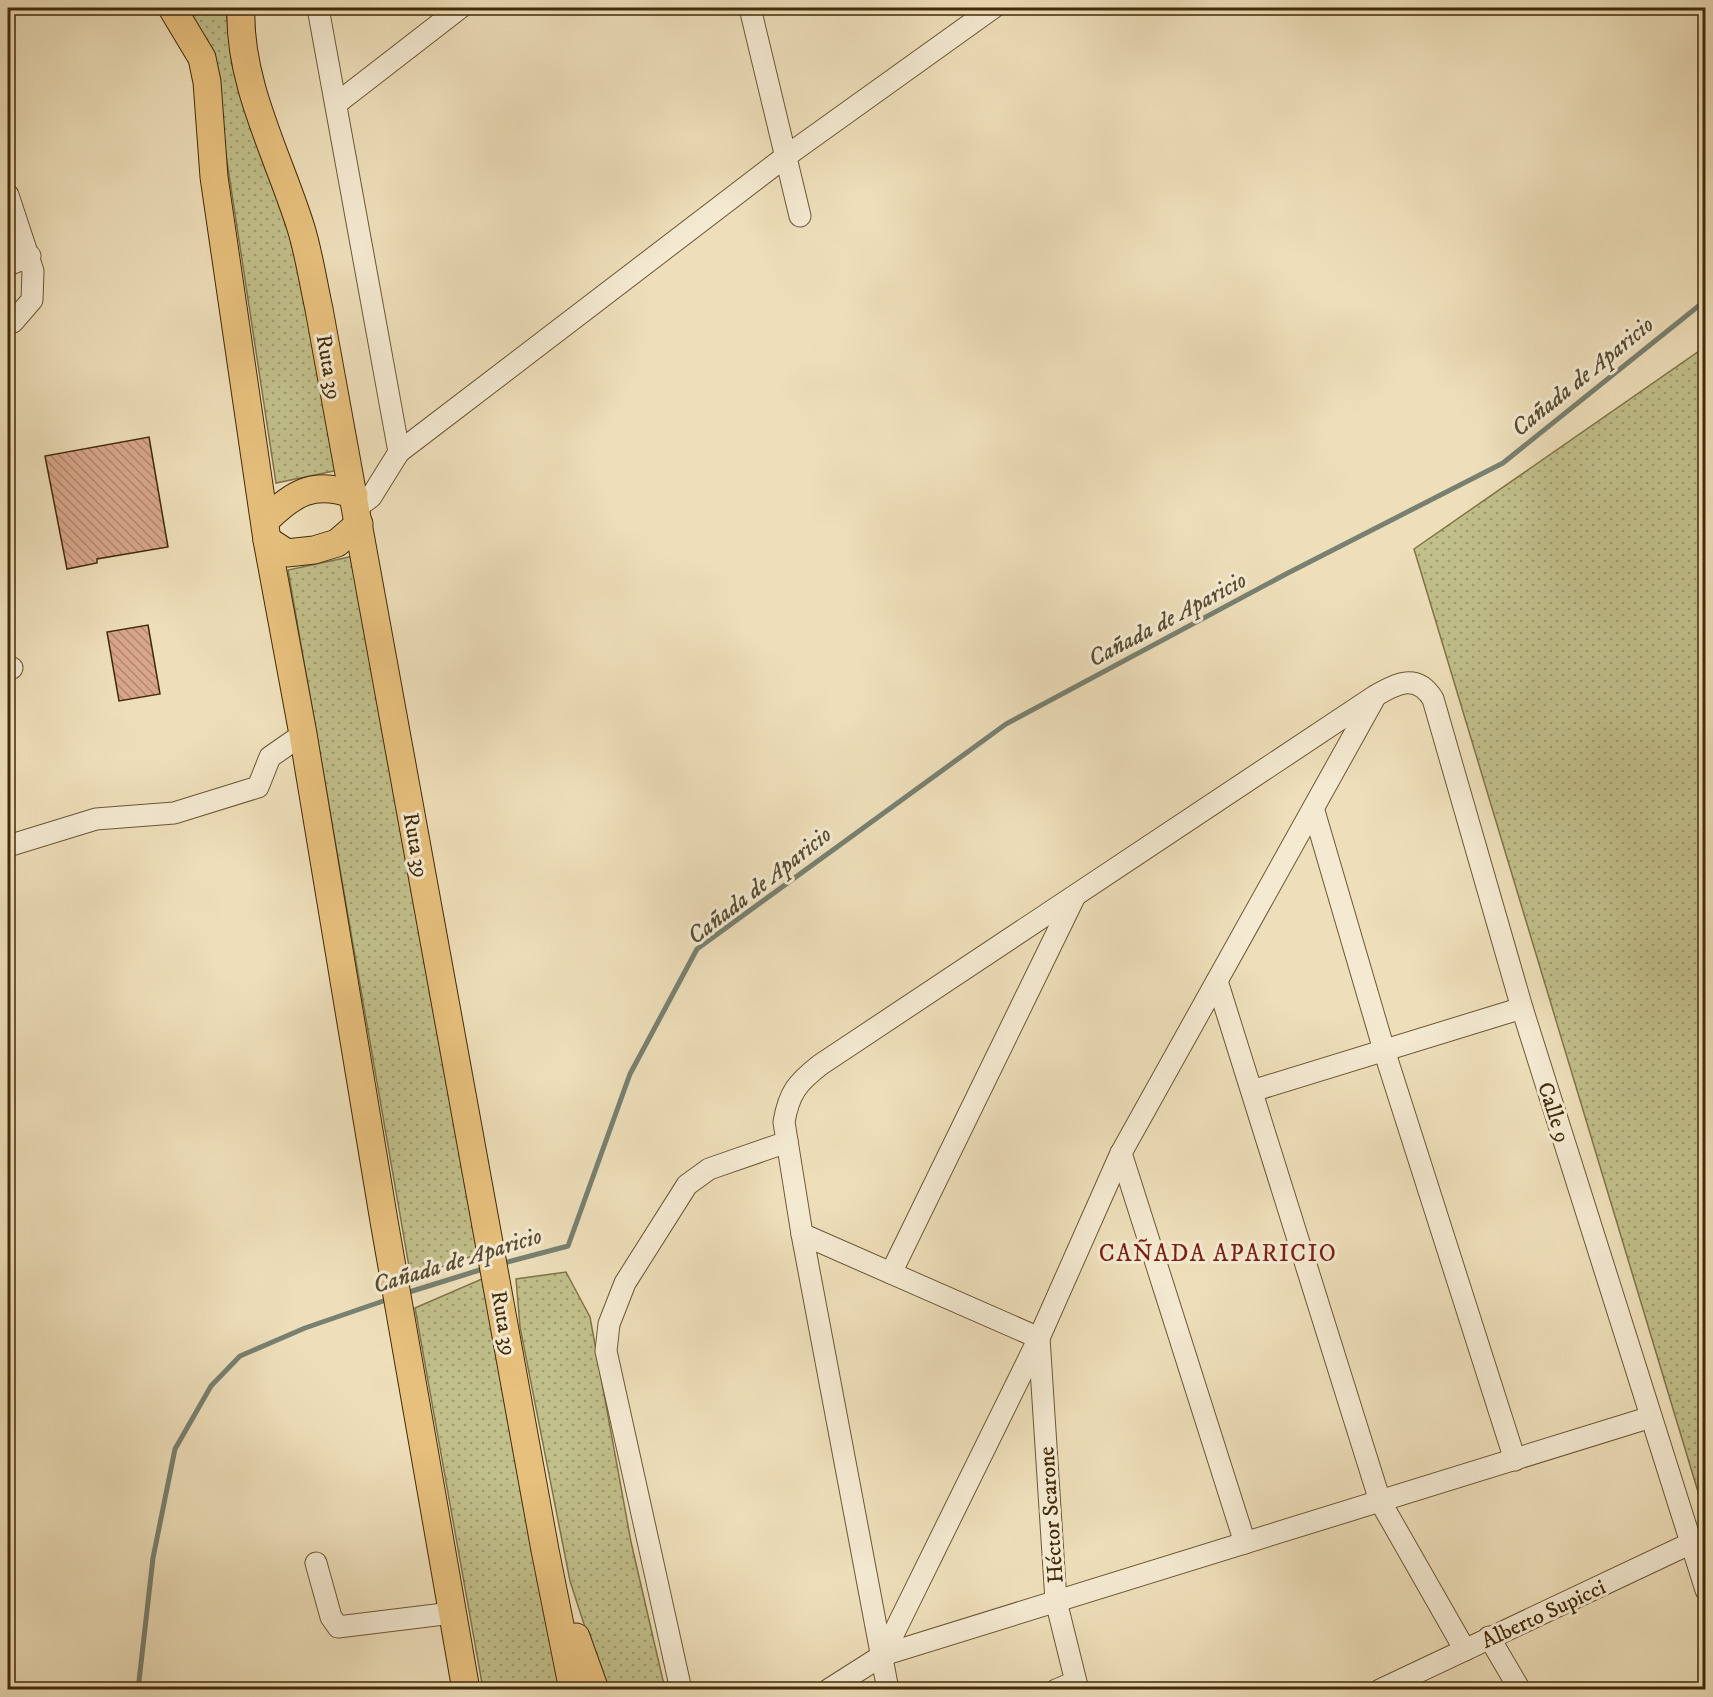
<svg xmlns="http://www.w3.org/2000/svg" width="1713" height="1697" viewBox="0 0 1713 1697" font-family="'IM FELL DW Pica',serif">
<defs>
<pattern id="grass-dots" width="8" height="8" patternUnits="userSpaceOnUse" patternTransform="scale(1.5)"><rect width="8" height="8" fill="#c1bf8a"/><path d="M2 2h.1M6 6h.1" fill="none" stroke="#9e9b6f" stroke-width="1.8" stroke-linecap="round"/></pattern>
<pattern id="building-back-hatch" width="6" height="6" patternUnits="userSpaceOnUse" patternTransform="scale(1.5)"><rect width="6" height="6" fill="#d9a68b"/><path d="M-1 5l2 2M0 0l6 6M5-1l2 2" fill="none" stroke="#b28770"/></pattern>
</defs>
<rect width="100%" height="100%" fill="#eedfba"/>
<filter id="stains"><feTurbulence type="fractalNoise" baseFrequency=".00333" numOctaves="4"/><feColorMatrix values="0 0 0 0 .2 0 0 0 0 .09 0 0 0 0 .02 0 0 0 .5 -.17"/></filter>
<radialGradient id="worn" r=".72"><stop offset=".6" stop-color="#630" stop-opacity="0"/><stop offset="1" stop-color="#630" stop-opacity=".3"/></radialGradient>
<!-- grass -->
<g fill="url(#grass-dots)" stroke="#817448" stroke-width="1.5">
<polygon points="199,8 226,8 232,65 289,234 308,310 339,470 276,483 221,122 216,67 190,10"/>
<polygon points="1705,347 1705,1515 1414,549"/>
<polygon points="354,556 478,1254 411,1278 288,570"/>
<polygon points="566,1272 590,1317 631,1542 665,1689 605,1689 570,1581 520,1327 516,1279"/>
<polygon points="484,1278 564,1689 483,1689 415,1308"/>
</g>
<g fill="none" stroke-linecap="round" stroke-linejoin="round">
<!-- stream -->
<g stroke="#788171" stroke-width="5">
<polyline points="500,1264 568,1246 630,1074 697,949 1006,724 1286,574 1503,463 1706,300"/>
<polyline points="406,1293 486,1268"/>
<polyline points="138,1690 153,1558 175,1449 211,1386 240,1356 305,1328 389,1299"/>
</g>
</g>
<!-- building -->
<g fill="url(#building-back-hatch)" stroke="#412a07" stroke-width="1.5">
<polygon points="149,437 168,547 97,559 97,563 67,569 45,456"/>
<polygon points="148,625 160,694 119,701 107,632"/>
</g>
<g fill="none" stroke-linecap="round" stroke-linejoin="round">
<defs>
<g id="minor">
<polyline points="318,8 399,452 371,497 356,508"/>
<polyline points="750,8 800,216"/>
<polyline points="336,104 460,8"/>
<polyline points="8,195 33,271 32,300 13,322 8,324"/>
<polyline points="8,265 30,256"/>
<polyline points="399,452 785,157 993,8"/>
<polyline points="8,668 12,668"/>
<polyline points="1314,811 1384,1050 1515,1460"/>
<polyline points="8,846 96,819 174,813 258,787 270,757 303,734"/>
<polyline points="1217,981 1380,1501 1465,1650"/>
<polyline points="1252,1091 1522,1008"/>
<polyline points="1121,1153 1245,1543"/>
<polyline points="802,1234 1039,1338 1056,1601 1078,1690"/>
<polyline points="891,1273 1075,896"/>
<polyline points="316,1563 331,1617 338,1627 452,1613"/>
<polyline points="1489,1637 1520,1690"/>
<polyline points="883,1655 1039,1338 1121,1153 1374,699"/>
<polyline points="681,1690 606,1351 609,1324 625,1283 687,1185 709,1169 787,1142"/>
<polyline points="828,1690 883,1655 1651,1417"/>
<path d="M 888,1690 L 802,1234 L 784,1122 C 789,1093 797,1083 820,1065 L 1375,696 C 1397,683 1417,673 1433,699 L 1522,1008 L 1706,1590"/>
<polyline points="1056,1690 1075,1682"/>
<polyline points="1380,1690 1706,1536"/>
</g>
<g id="major">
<polyline points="172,8 202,58 207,82 214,177 267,540 303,734 384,1221 466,1690"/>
<path d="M 241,8 C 238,83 279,157 301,228 C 309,254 313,282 319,309 L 545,1550 L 573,1690"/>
<path d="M 265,521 C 293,493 314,480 354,495"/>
<polyline points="267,540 287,553 314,550 337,543 359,524"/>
<polyline points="576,1637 595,1690"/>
</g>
</defs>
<!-- minor casing -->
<use href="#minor" stroke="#6c5734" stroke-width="23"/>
<!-- major casing -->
<use href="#major" stroke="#412a07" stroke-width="29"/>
<!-- minor -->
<use href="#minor" stroke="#f4ead2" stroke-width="21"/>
<!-- major -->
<use href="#major" stroke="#e7c07d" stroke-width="27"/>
</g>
<g text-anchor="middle" stroke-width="6" stroke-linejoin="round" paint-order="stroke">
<!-- street labels -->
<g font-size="22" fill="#412a07" stroke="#f4ead2">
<text transform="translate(330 367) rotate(80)" y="8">Ruta 39</text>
<text transform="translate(417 845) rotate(80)" y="8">Ruta 39</text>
<text transform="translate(1555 1112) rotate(72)" y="8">Calle 9</text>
<text transform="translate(505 1323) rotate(80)" y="8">Ruta 39</text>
<text transform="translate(1050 1515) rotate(-94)" y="8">Héctor Scarone</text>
<text transform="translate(1543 1613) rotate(-25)" y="8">Alberto Supicci</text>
</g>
<!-- water labels -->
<g font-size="24" font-style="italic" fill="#584e33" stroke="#f4ead2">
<text transform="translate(1582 376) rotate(-39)" y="8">Cañada de Aparicio</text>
<text transform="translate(1167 619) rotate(-28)" y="8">Cañada de Aparicio</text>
<text transform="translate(759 885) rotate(-38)" y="8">Cañada de Aparicio</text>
<text transform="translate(457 1260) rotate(-17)" y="8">Cañada de Aparicio</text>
</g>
<!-- neighbourhood labels -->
<g font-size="24" letter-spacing="1.5" fill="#7a1f14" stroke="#f4ead2">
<text x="1218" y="1261">CAÑADA APARICIO</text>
</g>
</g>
<!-- margin -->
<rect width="1713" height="1697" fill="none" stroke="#eedfba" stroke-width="30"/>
<rect x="9" y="9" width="1695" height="1679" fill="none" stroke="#412a07" stroke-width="3"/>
<rect x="15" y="15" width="1683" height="1667" fill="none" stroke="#412a07" stroke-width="1.5"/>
<rect width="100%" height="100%" filter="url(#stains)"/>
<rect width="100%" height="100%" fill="url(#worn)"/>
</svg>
